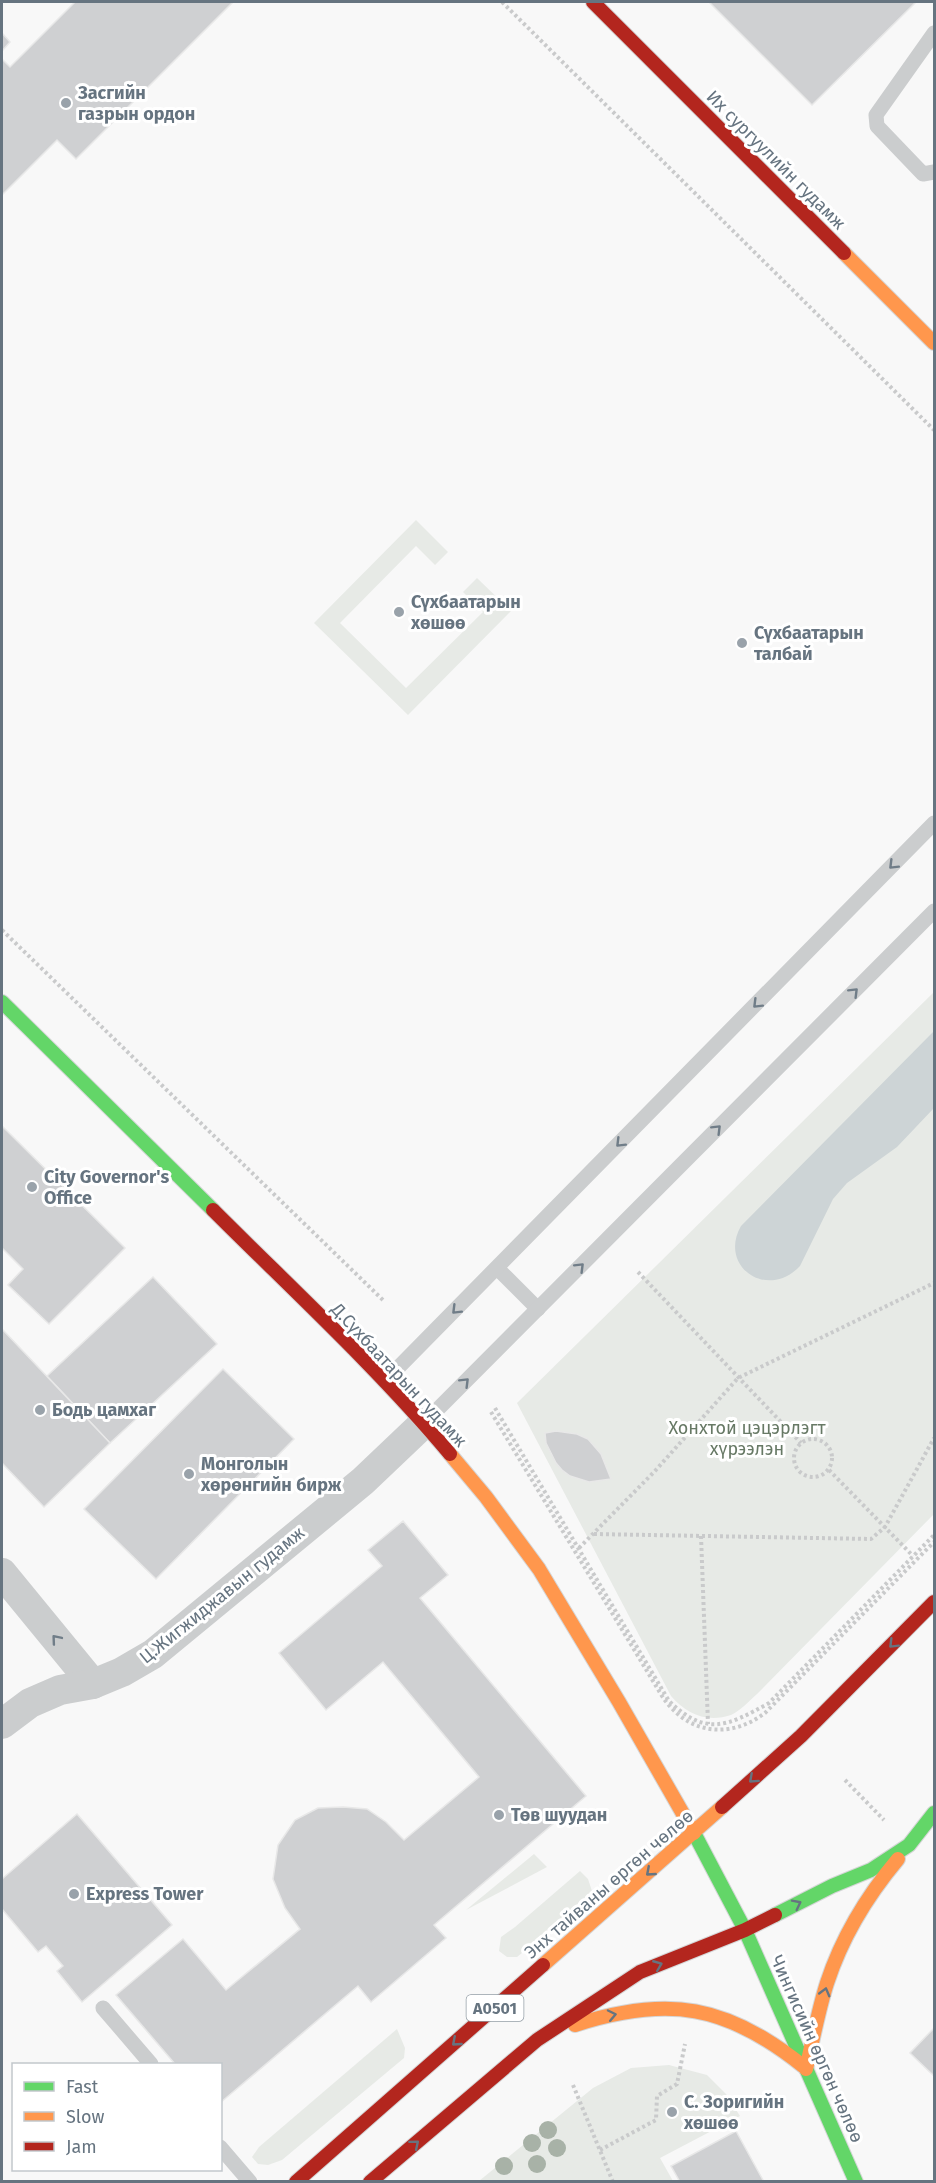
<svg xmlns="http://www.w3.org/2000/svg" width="936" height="2183" viewBox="0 0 936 2183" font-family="'Fira Sans',sans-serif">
<rect width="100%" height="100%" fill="#f8f8f8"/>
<!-- green -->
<g fill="#e7eae6">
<polygon points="416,520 448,552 435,565 416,546 340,623 406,688 483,612 463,592 477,578 511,611 408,715 314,623"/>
<path d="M 934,992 L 934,1514 L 757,1694 C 749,1701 740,1711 731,1715 C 707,1723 686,1714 671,1696 L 517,1403 Z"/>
<polygon points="534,1854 547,1867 466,1910"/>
<polygon points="580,1871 588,1879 592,1891 576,1909 517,1957 507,1957 499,1951 501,1937 515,1927"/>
<polygon points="397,2029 405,2048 404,2058 282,2160 268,2165 258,2164 252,2157 259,2147"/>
<polygon points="669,2065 707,2075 726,2094 740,2116 660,2158 673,2181 479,2181 593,2088 631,2068"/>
</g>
<!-- water -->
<path fill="#cdd4d6" d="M 934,1031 L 934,1108 L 897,1147 L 847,1183 L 833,1199 L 800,1266 C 767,1301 718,1266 741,1226 Z"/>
<!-- building -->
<g fill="#cfd0d2" stroke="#e8e8e8" stroke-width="1.5">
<polygon points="75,2 233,2 76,159 57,140 2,195 2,59 10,67"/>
<polygon points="709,2 916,2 812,105"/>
<polygon points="2,33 10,42 2,51"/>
<polygon points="2,1126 125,1248 49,1324 8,1285 23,1269 2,1248"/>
<polygon points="153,1277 217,1344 110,1443 47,1376"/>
<polygon points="2,1329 110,1443 44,1507 2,1463"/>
<polygon points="223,1369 294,1439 156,1579 84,1509"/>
<polygon points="556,1431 577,1434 588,1439 601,1454 611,1479 589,1482 570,1476 562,1470 556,1463 546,1443 545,1433"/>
<polygon points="403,1521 448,1575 420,1598 586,1796 434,1925 446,1938 371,2002 358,1986 220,2103 220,2064 175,2064 116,1995 183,1939 226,1990 300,1929 285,1908 273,1879 278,1845 295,1820 318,1808 343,1807 367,1809 386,1822 404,1840 479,1777 383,1662 326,1710 279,1653 382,1566 368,1550"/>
<polygon points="77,1814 172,1925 82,2002 57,1971 63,1966 46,1946 38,1952 2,1909 2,1879"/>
<polygon points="934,2028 934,2076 910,2053"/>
<polygon points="736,2131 764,2182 680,2182 671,2166"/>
</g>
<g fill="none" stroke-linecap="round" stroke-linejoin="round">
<defs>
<g id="fast">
<polyline points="2,1002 213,1210"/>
<polyline points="694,1833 745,1930 856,2182"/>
<polyline points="775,1915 832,1886 871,1870 909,1845 934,1813"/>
</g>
<g id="slow">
<polyline points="844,253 934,343"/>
<polyline points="450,1454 486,1497 539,1569 619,1702 694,1833"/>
<polyline points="543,1965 722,1807"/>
<path d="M 575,2025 C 668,1995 727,2005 803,2066"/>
<path d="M 806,2069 C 813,2040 818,2011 827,1983 C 842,1937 867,1896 898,1859"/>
</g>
<g id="jam">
<polyline points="593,2 844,253"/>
<path d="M 213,1210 C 293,1290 377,1367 450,1454"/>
<polyline points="722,1807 801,1736 934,1602"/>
<polyline points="296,2182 543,1965"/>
<polyline points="370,2182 537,2040 640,1972 745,1930 775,1915"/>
</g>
</defs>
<!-- fast casing -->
<use href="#fast" stroke="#d5d6d7" stroke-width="16"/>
<!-- slow casing -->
<use href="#slow" stroke="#d5d6d7" stroke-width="16"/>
<!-- jam casing -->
<use href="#jam" stroke="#d5d6d7" stroke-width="16"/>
<!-- path -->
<g stroke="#c9cacb" stroke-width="4" stroke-dasharray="3 3" stroke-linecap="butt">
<polyline points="502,2 934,430"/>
<polyline points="2,930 385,1302"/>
<polyline points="638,1272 801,1443"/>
<path d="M 495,1408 L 669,1701 C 706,1737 728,1726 769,1703 L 934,1535"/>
<path d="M 491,1412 L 662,1696 C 687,1734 729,1740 765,1713 L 934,1542"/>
<circle cx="813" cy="1458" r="19"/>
<polyline points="829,1470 913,1556"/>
<polyline points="594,1534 871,1539 885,1527 934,1438"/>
<polyline points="701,1536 708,1724"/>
<polyline points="579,1548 655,1471 738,1378 934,1283"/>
<polyline points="845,1780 884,1820"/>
<polyline points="573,2085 613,2182"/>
<polyline points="600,2150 656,2120 657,2096 677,2084 685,2044"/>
</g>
<!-- lane -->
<g stroke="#cbcdce" stroke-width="15">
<polyline points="934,33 876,115 877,126 923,174 934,172"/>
<polyline points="497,1268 538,1309"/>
<polyline points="385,1381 934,823"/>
<polyline points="424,1423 934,911"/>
<polyline points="103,2008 151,2064"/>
<polyline points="220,2147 250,2182"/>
</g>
<!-- street -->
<g stroke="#cbcdce" stroke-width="30">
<polyline points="2,1573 93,1684"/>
<polyline points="2,1724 30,1703 60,1690 93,1684 122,1672 153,1654 363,1481 424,1423"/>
</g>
<!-- fast -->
<use href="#fast" stroke="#63d668" stroke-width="14"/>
<!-- slow -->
<use href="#slow" stroke="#ff974d" stroke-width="14"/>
<!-- jam -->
<use href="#jam" stroke="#b3261e" stroke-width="14"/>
</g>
<!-- trees -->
<g fill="#a8b2a7">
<circle cx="548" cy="2130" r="9"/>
<circle cx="532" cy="2143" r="9"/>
<circle cx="557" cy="2148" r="9"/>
<circle cx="537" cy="2164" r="9"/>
<circle cx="504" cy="2166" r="9"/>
</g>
<!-- one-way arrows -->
<defs><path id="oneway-chevron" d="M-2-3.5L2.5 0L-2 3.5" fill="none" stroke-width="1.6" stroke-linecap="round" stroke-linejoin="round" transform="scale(1.5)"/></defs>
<g stroke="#707d88">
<use href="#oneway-chevron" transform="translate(893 865) rotate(135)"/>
<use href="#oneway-chevron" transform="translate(854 992) rotate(-45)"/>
<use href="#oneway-chevron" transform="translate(757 1004) rotate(135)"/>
<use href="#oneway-chevron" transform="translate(717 1129) rotate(-45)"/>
<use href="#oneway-chevron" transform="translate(620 1143) rotate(135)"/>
<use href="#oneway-chevron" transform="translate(580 1267) rotate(-45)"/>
<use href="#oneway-chevron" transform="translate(456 1310) rotate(135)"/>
<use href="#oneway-chevron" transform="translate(465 1382) rotate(-45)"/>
<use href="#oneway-chevron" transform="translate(56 1639) rotate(-130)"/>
</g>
<g stroke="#667480">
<use href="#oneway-chevron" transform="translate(893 1644) rotate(135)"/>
<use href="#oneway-chevron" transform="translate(753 1779) rotate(138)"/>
<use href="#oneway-chevron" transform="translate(650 1872) rotate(139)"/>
<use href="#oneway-chevron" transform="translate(797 1904) rotate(-27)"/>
<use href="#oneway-chevron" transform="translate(658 1965) rotate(-22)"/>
<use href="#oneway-chevron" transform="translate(825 1992) rotate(-75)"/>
<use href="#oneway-chevron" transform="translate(612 2015) rotate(-12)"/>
<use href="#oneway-chevron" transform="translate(456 2042) rotate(139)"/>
<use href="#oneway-chevron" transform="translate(415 2144) rotate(-40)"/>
</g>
<!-- markers -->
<g fill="#99a2aa" stroke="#fff" stroke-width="2">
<circle cx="66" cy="103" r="6"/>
<circle cx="399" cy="612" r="6"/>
<circle cx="742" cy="643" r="6"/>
<circle cx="32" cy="1187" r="6"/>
<circle cx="40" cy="1410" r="6"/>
<circle cx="189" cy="1474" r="6"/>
<circle cx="499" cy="1815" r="6"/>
<circle cx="74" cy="1894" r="6"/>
<circle cx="672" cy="2112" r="6"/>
</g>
<g text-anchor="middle" stroke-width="6" stroke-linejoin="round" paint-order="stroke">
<!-- shield labels -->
<rect fill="#fff" stroke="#949ea6" stroke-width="1.5" x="466.5" y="1995" width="57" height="26" rx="4.5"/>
<g font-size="16" font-weight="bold" fill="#667480">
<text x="495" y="2014">A0501</text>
</g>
<!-- poi labels -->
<g font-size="18" font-weight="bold" fill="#667480" stroke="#fff" text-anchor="start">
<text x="78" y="99">Засгийн<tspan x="78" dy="21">газрын ордон</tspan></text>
<text x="411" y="608">Сүхбаатарын<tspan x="411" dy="21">хөшөө</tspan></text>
<text x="754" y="639">Сүхбаатарын<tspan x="754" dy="21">талбай</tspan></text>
<text x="44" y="1183">City Governor's<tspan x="44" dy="21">Office</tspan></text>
<text x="52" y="1416">Бодь цамхаг</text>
<text x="201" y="1470">Монголын<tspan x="201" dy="21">хөрөнгийн бирж</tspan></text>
<text x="511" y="1821">Төв шуудан</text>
<text x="86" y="1900">Express Tower</text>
<text x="684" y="2108">С. Зоригийн<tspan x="684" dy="21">хөшөө</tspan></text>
</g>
<!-- street labels -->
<g font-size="18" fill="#667480" stroke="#fff">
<text transform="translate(776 160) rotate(45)" y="6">Их сургуулийн гудамж</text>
<text transform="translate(399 1375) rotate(47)" y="6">Д.Сүхбаатарын гудамж</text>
<text transform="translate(222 1595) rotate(-39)" y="6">Ц.Жигжиджавын гудамж</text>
<text transform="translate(609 1884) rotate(-41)" y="6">Энх тайваны өргөн чөлөө</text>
<text transform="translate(817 2049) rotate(66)" y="6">Чингисийн өргөн чөлөө</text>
</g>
<!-- park labels -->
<g font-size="18" fill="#677965" stroke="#fff">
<text x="747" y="1434">Хонхтой цэцэрлэгт<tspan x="747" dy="21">хүрээлэн</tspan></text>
</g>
</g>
<!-- border -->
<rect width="936" height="2183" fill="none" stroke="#667480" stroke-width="6"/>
<!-- legend -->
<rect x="12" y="2063" width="210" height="108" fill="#ffffff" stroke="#c2c7cc" stroke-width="1.5"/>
<rect x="24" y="2082" width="30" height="9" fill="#63d668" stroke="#c2c7cc" stroke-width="1.5"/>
<text x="66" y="2093" font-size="18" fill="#667480">Fast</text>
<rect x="24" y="2112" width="30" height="9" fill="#ff974d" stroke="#c2c7cc" stroke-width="1.5"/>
<text x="66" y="2123" font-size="18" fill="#667480">Slow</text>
<rect x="24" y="2142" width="30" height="9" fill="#b3261e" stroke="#c2c7cc" stroke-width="1.5"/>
<text x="66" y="2153" font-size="18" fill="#667480">Jam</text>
</svg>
